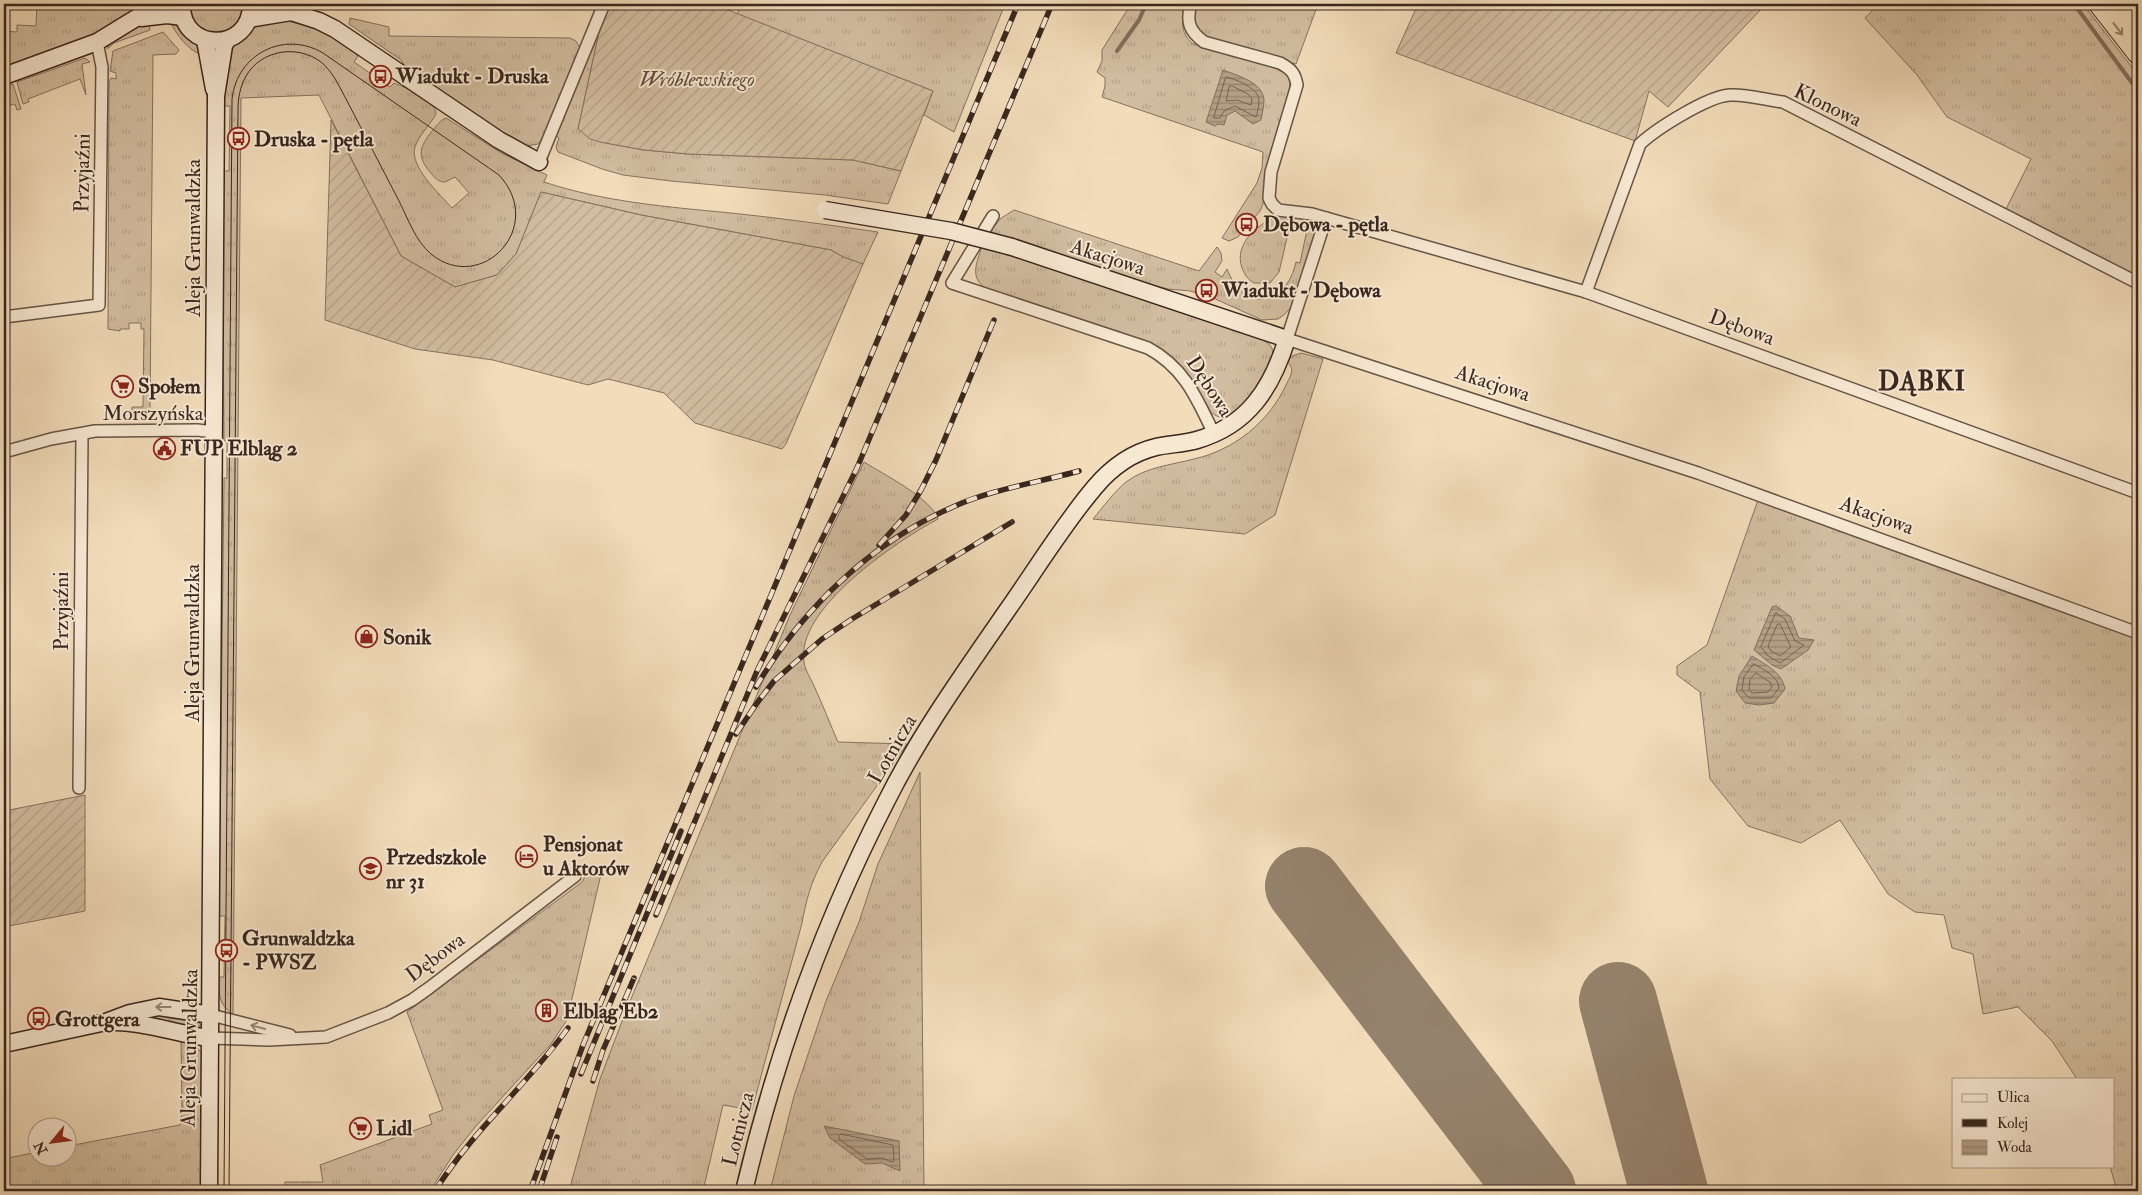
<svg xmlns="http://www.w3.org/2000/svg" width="2142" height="1195" viewBox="0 0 2142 1195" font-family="'IM FELL Double Pica',serif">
<defs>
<pattern id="grass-tufts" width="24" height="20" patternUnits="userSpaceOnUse" patternTransform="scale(1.25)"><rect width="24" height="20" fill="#d2bda0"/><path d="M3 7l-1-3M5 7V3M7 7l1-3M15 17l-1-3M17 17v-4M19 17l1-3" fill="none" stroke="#b5a289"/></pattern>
<pattern id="garden-furrows" width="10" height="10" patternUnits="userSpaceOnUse" patternTransform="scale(1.25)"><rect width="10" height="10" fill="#d2bda0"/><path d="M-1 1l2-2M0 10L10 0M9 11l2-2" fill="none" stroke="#b5a289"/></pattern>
<pattern id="water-rules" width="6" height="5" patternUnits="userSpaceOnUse" patternTransform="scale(1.25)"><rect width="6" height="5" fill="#b39e85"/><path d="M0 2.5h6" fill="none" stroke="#93816c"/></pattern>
</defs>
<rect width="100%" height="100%" fill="#f2dcba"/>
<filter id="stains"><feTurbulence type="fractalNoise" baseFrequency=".004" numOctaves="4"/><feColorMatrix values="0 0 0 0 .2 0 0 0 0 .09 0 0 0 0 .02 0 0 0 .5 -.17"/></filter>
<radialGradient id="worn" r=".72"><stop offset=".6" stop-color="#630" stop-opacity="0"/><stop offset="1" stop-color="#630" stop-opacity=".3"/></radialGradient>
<!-- grass -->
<g fill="url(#grass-tufts)" stroke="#857260">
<polygon points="37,4 149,4 101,33 4,70 4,31 17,32 17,25 36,26"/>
<path d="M 190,4 L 243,4 C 244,42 189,43 190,4 Z"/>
<polygon points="742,4 1005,4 954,132 924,115 933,91 737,14"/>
<path d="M 1131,4 L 1186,4 C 1182,20 1179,32 1193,44 L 1281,70 L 1289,77 L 1290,88 L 1266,178 L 1263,204 L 1260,211 L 1238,237 L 1229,241 L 1222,238 L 1257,183 L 1262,168 L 1263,152 L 1102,97 L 1105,86 L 1105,78 L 1097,72 L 1102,61 L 1102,50 Z"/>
<path d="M 1196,4 L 1318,4 L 1296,64 L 1204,36 C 1193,28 1193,16 1196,4 Z"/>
<polygon points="1879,4 2083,4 2138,75 2138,277 2006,209 2031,159 1947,117 1917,75 1865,18"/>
<polygon points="350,18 389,27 389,36 570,38 576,41 580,48 543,138 538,144 527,146 505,134 406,69 401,60 349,24"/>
<path d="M 170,19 L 175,20 L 197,41 L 204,55 C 191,54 173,32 170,19 Z"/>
<path d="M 276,20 C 310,23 333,33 358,56 L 354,62 L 390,87 L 394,83 C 407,89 434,97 436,114 C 430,125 419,135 415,147 C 409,167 440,194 452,208 L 469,193 L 455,177 L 445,182 C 438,182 435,178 430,172 C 416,155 420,147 432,131 C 437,126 440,120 446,118 L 503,154 L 547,175 L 544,182 C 604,202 669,207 731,213 C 780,218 829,225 878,232 L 863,264 L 843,257 L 831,250 L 641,215 L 541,192 L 516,254 L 497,275 L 455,287 L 401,256 L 319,95 L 241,98 L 233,1014 C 218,1005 219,993 219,977 L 224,977 L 225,916 L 219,916 L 224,482 L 224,478 L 227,478 L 227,441 L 224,441 L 222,171 L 229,171 L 230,106 L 222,106 L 228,49 L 252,25 Z"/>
<polygon points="601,23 578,129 601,142 644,150 688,154 853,160 901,171 888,204 825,195 671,181 623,175 602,169 558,152 556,147 559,138 555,134"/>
<polygon points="141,24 149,24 150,30 114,43 107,49 110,43"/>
<polygon points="163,32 179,50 176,54 153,55 150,411 132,411 132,407 143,407 144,329 141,329 141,323 129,323 129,329 120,329 120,331 108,329 109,81 111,78 116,79 116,73 110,71 113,51"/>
<polygon points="85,58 90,62 82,64 86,95 80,79 28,99 29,102 23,104 17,82"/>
<polygon points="13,84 21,109 17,110 15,104 4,107 4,87"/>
<path d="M 1014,210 L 1199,271 L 1217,247 L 1221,253 L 1222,261 L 1215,272 L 1222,277 L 1227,269 C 1244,313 1286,307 1296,262 L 1300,263 L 1307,230 L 1304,229 L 1306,223 L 1310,220 L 1313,221 L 1316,230 L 1292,306 L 1284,315 L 1278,319 L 1262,320 L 1213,298 L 1190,291 L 1168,289 L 1122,277 L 988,235 L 1000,219 Z"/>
<path d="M 1282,215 L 1288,216 L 1291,221 L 1279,272 L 1270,283 L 1254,283 C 1247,279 1245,275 1242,268 C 1233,243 1260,221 1282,215 Z"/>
<path d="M 982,246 L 1129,293 L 1149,302 L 1261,339 C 1267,342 1273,346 1273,353 C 1274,363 1266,373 1261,381 C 1251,396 1230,432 1210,411 C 1191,378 1184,361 1148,342 L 984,287 C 969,276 978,260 982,246 Z"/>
<path d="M 1301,353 L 1323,359 L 1275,515 L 1245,534 L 1093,519 C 1103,507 1114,492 1126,482 C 1146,467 1171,465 1194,459 C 1234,450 1269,422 1286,385 C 1290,377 1296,369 1287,362 L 1292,356 Z"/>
<path d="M 864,462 C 883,474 931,498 938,519 C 897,541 795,609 804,662 C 805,670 811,679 814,686 C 823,705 830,724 838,742 L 907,744 L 822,862 C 811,882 806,901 802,923 L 752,1110 L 723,1105 L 703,1191 L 569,1191 L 600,1079 L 626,1011 L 790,615 Z"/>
<polygon points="1758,500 2138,638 2138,1191 2117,1191 2110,1166 2113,1166 2113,1079 2077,1079 2052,1041 2018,1007 1983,1014 1973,954 1952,948 1944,915 1915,912 1888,894 1840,820 1801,843 1748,826 1710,779 1700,692 1677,675 1677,666 1707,645"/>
<polygon points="920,772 924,1191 770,1191 794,1096 826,1001 859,922 878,864"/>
<polygon points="589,869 602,870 567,1020 551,1044 476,1126 453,1155 430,1191 285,1191 285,1182 323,1182 320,1165 432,1124 429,1115 443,1110 407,1012 582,882"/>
<polygon points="154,1012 195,1019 201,1025 195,1028 144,1019"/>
<polygon points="181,1039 194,1043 202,1054 202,1191 4,1191 4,1159 37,1152 38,1158 68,1158 68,1146 180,1125 182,1112"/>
</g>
<!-- garden -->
<g fill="url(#garden-furrows)" stroke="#857260">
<polygon points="609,4 713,4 933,91 901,171 853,160 688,154 644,150 600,142 590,139 578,129 601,23"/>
<polygon points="1418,4 1766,4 1668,107 1649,91 1635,141 1396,53"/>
<polygon points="331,120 401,256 455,287 497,275 516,254 541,192 641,215 831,250 843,257 863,264 786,444 782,449 695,423 664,393 608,379 588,385 493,360 415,349 325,320"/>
<polygon points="85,795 85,911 4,927 4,811"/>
</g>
<!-- water -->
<g fill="url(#water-rules)" stroke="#826e5c">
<path d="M 1223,70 C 1236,75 1263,82 1264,100 C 1264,106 1262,114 1261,120 L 1253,124 L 1235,111 L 1227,115 L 1224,125 L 1218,124 L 1215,126 L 1206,122 Z"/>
<polygon points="1776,606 1790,616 1799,638 1814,640 1808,650 1781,669 1772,665 1754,650 1772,607"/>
<path d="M 1752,656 C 1766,665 1782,672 1785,689 L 1774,703 L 1759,705 L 1745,703 L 1736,691 L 1739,676 Z"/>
<polygon points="824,1126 899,1141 900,1171 882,1163 865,1164 830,1138"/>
</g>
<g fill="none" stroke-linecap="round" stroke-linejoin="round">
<!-- shore -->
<g stroke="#766252" stroke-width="1">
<path d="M 1226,77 C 1236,79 1254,87 1258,96 C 1260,102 1258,111 1256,117 L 1235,106 L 1224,111 L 1220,118 L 1214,118 Z"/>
<polygon points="1232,86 1248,94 1252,99 1251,105 1237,100 1226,101 1229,87"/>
<polygon points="1776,613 1785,619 1795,641 1804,645 1780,663 1767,655 1761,647"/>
<polygon points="1780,624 1791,647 1780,656 1771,651 1768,646 1777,625"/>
<path d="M 1754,664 C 1764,670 1778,676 1779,688 L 1771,698 L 1749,698 L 1742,690 L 1744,677 Z"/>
<polygon points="1756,673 1770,682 1772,687 1768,692 1752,693 1749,689 1750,680"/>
<polygon points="841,1134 893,1145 894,1161 892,1162 882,1158 867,1159 839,1139 839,1136"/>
</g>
<!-- stream -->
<g stroke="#826e5c" stroke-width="4">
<polyline points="2074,4 2138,91"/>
<polyline points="1117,51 1139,20 1146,4"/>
</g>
<!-- runway -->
<g stroke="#95826c" stroke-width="78">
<polyline points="1304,886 1537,1191"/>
<polyline points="1618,1001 1669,1191"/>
</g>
<defs>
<g id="street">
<path d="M 1191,4 C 1186,21 1189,31 1204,42 L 1280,63 C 1291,69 1295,73 1297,85 L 1271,172 L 1269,198 L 1272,204 L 1278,210 L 1312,214 L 1586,292 L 2138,493"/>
<polyline points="539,162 604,4"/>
<path d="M 993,216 L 952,283 L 1148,348 C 1185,368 1197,399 1214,434"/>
<polyline points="1326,218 1287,339 1698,473 2138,633"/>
<path d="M 1586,292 L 1640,144 C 1656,129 1708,96 1730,95 C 1747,94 1766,100 1783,102 L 2138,283"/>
<polyline points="4,317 99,305 102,67 97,42"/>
<polyline points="4,452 51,439 95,431 197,430 214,432"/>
<polyline points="79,788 82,434"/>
<polyline points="211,1015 290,1035"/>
<polyline points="211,1038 269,1040 326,1037 388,1013 412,1000 429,988 575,876"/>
</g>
<g id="secondary">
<path d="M 182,4 C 180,52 251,54 251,4"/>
<polyline points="276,4 291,12 319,21 335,29 499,140 539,162"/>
<polyline points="141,18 167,15 183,17"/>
<polyline points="249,19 291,12"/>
<polyline points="205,40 214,89"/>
<polyline points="4,76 97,42 159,4"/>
<path d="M 116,1022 C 148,1022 179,1035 211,1038"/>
<polyline points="4,1044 106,1022 130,1013 159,1007 211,1015"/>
<polyline points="209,1191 216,96 224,46 227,40"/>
<path d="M 744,1191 C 776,1055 823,924 887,800 C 920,734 964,673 1006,612 C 1035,571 1062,526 1095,487 C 1111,468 1131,453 1156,447 C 1169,444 1183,444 1197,440 C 1249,425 1272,387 1287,339 L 1012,247"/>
</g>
<g id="highway">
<polyline points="2099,4 2138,54"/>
<polyline points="2124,4 2138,22"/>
</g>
</defs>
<!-- street casing -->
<use href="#street" stroke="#665446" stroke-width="14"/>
<!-- secondary casing -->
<use href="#secondary" stroke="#38271f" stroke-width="19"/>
<!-- highway casing -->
<use href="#highway" stroke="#38271f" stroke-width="22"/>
<!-- street -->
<use href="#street" stroke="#f7e8d2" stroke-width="11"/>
<!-- secondary -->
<use href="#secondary" stroke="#f7e8d2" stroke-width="16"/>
<!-- highway -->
<use href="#highway" stroke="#f2dcba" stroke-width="20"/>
<!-- tram -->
<path stroke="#38271f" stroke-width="1" d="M 224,1191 L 232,99 C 237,54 284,30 323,53 L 499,175 C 547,227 481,295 431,254 C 415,241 407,216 398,199 C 380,165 363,131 345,97 C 338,84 332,71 321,62 C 297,44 261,50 246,76 C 240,87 238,98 238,110 L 229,1191"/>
<defs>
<g id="rail">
<polyline points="879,545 906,515 921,490 936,460 994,320"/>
<path d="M 756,687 C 802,609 871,542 955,506 C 990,490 1040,482 1079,471"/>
<polyline points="736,734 757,703 774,681 822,639 852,619 1012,522"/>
<polyline points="656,915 757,671 857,468 1052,4"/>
<polyline points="581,1074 681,831"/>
<polyline points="593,1081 603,1050 634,978"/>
<path d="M 435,1191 C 473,1130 526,1086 568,1028"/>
<polyline points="530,1191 583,1045 1018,4"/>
<polyline points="539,1191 557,1137"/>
</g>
</defs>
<!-- rail casing -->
<use href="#rail" stroke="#38271f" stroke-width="5.5"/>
<!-- rail -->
<use href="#rail" stroke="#f7e8d2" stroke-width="4" stroke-dasharray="11" stroke-linecap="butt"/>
<defs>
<polyline id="secondary-bridge" points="825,210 951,231 1012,247"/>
</defs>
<!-- secondary-bridge casing -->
<use href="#secondary-bridge" stroke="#38271f" stroke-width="19" stroke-linecap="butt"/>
<!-- secondary-bridge -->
<use href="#secondary-bridge" stroke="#f7e8d2" stroke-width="16"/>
</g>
<!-- one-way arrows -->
<defs><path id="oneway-shaft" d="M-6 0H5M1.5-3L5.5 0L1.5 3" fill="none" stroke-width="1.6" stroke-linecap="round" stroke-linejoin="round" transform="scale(1.25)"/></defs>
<use stroke="#95826c" href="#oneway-shaft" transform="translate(2118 29) rotate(52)"/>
<g stroke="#988878">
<use href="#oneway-shaft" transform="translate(163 1007) rotate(180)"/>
<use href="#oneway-shaft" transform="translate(258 1027) rotate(-165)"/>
</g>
<!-- icons -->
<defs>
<symbol id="bus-ring" viewBox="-11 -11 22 22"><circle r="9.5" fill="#f7e8d2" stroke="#8f2418" stroke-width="1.5"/><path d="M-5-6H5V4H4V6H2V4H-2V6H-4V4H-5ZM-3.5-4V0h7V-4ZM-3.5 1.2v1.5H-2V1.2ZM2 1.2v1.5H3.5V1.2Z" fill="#8f2418"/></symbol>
<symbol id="supermarket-ring" viewBox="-11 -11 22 22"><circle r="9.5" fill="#f7e8d2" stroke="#8f2418" stroke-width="1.5"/><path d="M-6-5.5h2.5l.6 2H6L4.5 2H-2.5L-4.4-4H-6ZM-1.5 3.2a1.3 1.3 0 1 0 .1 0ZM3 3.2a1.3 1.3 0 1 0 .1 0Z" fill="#8f2418"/></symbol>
<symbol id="civic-ring" viewBox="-11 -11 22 22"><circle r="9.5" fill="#f7e8d2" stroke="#8f2418" stroke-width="1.5"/><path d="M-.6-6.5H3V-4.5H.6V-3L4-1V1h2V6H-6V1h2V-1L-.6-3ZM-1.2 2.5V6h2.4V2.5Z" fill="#8f2418"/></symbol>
<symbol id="shop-ring" viewBox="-11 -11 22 22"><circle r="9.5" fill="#f7e8d2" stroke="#8f2418" stroke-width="1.5"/><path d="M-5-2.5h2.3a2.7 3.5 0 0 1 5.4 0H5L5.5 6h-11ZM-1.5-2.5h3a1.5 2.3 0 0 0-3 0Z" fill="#8f2418"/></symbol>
<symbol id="hotel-ring" viewBox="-11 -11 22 22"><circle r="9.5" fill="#f7e8d2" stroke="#8f2418" stroke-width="1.5"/><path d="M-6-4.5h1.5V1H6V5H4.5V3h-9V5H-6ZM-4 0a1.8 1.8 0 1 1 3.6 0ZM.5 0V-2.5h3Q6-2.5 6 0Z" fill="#8f2418"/></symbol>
<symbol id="school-ring" viewBox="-11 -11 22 22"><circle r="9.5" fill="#f7e8d2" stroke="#8f2418" stroke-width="1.5"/><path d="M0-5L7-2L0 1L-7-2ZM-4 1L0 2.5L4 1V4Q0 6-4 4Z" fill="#8f2418"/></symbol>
<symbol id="building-ring" viewBox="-11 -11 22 22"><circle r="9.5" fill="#f7e8d2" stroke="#8f2418" stroke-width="1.5"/><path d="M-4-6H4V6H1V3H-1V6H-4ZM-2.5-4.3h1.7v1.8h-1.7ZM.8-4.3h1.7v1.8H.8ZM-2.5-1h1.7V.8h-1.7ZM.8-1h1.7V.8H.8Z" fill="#8f2418"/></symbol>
</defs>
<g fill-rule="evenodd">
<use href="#bus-ring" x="368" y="64" width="25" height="25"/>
<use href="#bus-ring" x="226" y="126" width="25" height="25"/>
<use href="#bus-ring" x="1234" y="212" width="25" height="25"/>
<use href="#bus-ring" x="1194" y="278" width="25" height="25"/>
<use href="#supermarket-ring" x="110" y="374" width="25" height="25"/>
<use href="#civic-ring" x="152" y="436" width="25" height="25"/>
<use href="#shop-ring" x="354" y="624" width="25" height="25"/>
<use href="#hotel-ring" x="514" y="844" width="25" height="25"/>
<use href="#school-ring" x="358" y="856" width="25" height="25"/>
<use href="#bus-ring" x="214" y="938" width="25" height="25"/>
<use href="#building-ring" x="534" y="998" width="25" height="25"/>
<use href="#bus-ring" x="26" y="1006" width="25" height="25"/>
<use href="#supermarket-ring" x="348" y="1116" width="25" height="25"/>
</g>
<g text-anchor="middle" stroke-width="4" stroke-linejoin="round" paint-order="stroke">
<!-- poi labels -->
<g font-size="21" font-weight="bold" fill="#38271f" stroke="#f7e8d2" text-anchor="start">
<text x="396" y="83">Wiadukt - Druska</text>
<text x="254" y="146">Druska - pętla</text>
<text x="1263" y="231">Dębowa - pętla</text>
<text x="1222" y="297">Wiadukt - Dębowa</text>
<text x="138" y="393">Społem</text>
<text x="180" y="455">FUP Elbląg 2</text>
<text x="383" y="644">Sonik</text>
<text x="543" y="851">Pensjonat<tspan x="543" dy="24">u Aktorów</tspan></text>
<text x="386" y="864">Przedszkole<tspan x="386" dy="24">nr 31</tspan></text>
<text x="242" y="945">Grunwaldzka<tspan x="242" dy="24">- PWSZ</tspan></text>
<text x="563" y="1018">Elbląg Eb2</text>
<text x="55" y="1026">Grottgera</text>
<text x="376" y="1135">Lidl</text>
</g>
<!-- park labels -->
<g font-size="21" font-style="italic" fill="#5e4c3f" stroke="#f7e8d2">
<text x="697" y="86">Wróblewskiego</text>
</g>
<!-- street labels -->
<g font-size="21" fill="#38271f" stroke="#f7e8d2">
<text transform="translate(1828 105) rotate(26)" y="7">Klonowa</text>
<text transform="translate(82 173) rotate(-89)" y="7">Przyjaźni</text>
<text transform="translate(193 238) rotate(-90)" y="7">Aleja Grunwaldzka</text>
<text transform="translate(1108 257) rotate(18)" y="7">Akacjowa</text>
<text transform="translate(1742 327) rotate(20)" y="7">Dębowa</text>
<text transform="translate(1493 383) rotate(18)" y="7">Akacjowa</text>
<text transform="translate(1210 386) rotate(57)" y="7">Dębowa</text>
<text x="153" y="420">Morszyńska</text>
<text transform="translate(1877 515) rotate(20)" y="7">Akacjowa</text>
<text transform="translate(61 611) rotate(-90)" y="7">Przyjaźni</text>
<text transform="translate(192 643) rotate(-90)" y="7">Aleja Grunwaldzka</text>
<text transform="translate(892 749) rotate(-60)" y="7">Lotnicza</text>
<text transform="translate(435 957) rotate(-37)" y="7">Dębowa</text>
<text transform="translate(189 1048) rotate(-89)" y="7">Aleja Grunwaldzka</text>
<text transform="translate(738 1129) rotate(-76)" y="7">Lotnicza</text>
</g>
<!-- district labels -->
<g font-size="26" font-weight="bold" letter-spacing="1" fill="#38271f" stroke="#f7e8d2">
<text x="1922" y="390">DĄBKI</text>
</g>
</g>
<!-- margin -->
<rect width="2142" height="1195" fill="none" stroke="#f2dcba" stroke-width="20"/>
<rect x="5" y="5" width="2132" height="1185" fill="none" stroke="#38271f" stroke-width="2.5"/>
<rect x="10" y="10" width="2122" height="1175" fill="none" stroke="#38271f"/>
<!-- legend -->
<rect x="1952" y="1078" width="162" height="90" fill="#f7e8d2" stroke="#ab9b8a"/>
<rect x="1962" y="1094" width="25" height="8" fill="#f7e8d2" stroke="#ab9b8a"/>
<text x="1997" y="1102" font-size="15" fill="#38271f">Ulica</text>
<rect x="1962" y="1119" width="25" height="8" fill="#38271f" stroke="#ab9b8a"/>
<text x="1997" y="1128" font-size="15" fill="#38271f">Kolej</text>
<rect x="1962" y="1140" width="25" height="15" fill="url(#water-rules)" stroke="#ab9b8a"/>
<text x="1997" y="1152" font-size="15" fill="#38271f">Woda</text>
<!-- north arrow -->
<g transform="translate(52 1142) rotate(241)"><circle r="24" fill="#f7e8d2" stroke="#ab9b8a"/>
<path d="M0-4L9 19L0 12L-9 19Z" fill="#8f2418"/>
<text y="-8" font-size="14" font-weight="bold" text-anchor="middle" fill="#38271f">N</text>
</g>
<rect width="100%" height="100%" filter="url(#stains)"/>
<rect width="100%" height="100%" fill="url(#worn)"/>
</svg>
